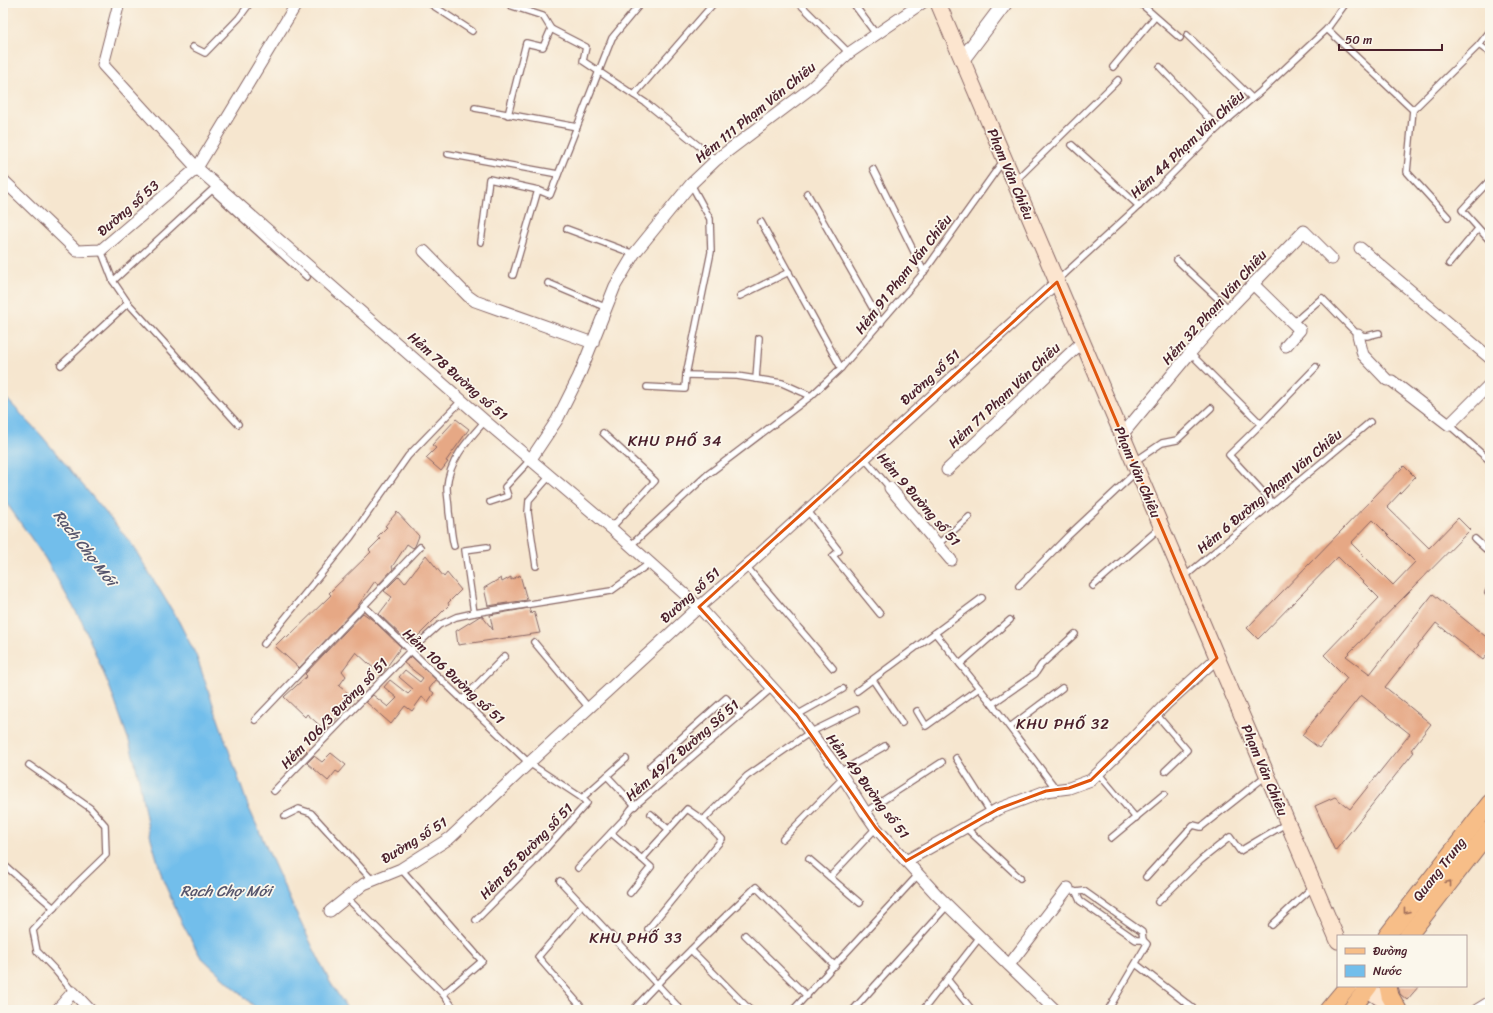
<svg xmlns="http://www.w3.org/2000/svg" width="1493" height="1013" viewBox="0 0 1493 1013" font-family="Sriracha,sans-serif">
<rect width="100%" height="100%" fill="#fbf7ec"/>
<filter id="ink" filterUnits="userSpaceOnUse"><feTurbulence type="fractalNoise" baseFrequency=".025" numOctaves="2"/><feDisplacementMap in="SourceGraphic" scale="8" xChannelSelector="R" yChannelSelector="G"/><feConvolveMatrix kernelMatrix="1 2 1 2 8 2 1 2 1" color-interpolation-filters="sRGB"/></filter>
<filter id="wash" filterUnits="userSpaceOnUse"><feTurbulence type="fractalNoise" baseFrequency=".012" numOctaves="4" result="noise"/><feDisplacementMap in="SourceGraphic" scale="16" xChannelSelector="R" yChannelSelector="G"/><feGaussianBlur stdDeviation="0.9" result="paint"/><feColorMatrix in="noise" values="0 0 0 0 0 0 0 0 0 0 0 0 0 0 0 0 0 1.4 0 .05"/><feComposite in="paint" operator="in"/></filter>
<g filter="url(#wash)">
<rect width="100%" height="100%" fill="#f6e6cf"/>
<!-- water -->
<polygon fill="#72beeb" stroke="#5e6e8b" points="3,395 41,435 131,543 178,620 196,655 248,806 295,911 330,982 348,1010 258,1010 200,956 181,921 163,880 148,828 138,775 130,744 110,688 82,622 45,558 3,498"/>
<g id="blocks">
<!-- building -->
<g fill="#e6a885" fill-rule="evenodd">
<polygon points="456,419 469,429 446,461 448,462 441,471 426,458 436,448 432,445"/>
<path d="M 1404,466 L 1415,477 L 1387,507 L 1429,548 L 1458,518 L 1470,530 L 1346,656 L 1370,674 L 1433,594 L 1490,640 L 1490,651 L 1483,660 L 1436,623 L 1385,687 L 1431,724 L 1411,750 L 1414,752 L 1335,851 L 1315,806 L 1335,797 L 1350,809 L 1410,734 L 1361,695 L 1319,748 L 1302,735 L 1347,678 L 1324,655 L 1379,598 L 1338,557 L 1258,639 L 1247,628 ZM 1373,520 L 1415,562 L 1393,585 L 1351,543 Z"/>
<polygon points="397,512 419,536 415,546 413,548 407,544 392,567 393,569 378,585 375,581 357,607 299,668 275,646 285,636 287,638 331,595 329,593 371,552 369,550 380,539 377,537 387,527 385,526"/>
<polygon points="426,555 444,577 447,573 461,590 448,603 449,605 415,639 410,635 406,640 379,614 392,597 384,591 399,576 405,583"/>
<polygon points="520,575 527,600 488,606 484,588 501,578 502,582 511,577 511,580"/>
<polygon points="529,608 531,614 534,611 540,633 458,645 456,631 480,616 482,616 493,630 490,615"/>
<polygon points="363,613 374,621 401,647 381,675 356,652 342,671 346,676 339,686 354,698 326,731 307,714 305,717 284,697 307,676 305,674"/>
<polygon points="411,656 436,680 429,689 434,693 428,702 422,697 412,711 405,706 391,724 366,702 373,695 388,707 397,698 384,687 390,680 408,694 413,689 399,677 405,670 420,682 423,678 404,663"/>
<polygon points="304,748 307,751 301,757 299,755"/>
<polygon points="331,753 346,765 339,773 336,771 328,781 307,763 314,756 322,762"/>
<polygon points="1398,986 1419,986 1407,1000 1400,994"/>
</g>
</g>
</g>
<g filter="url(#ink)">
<use href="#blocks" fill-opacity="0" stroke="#866564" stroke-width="1"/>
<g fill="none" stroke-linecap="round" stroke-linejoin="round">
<defs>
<g id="service">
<polyline points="429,3 472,31"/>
<polyline points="799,3 849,53"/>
<polyline points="853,3 876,34"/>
<polyline points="1140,3 1180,38"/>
<polyline points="512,6 543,16 551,29 586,47 583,61 646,103 716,160"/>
<polyline points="1327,29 1413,110 1479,45 1490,31"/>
<polyline points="1187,35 1252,98"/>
<polyline points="1479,45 1490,53"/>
<polyline points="193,47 205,53 239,18 250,3"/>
<polyline points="1113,67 1155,17"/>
<polyline points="1160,67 1218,128"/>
<polyline points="634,95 714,3"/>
<polyline points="475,108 577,127"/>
<polyline points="1413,110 1407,172 1448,217"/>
<polyline points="508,115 526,43 543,47 551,29"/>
<polyline points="1072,145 1139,206"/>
<polyline points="448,154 558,174"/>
<polyline points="873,169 924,272"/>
<polyline points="1016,180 1118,80"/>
<polyline points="1490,180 1462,210 1490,241"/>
<polyline points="807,193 881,323"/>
<polyline points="761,222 841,368"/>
<polyline points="567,229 634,254"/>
<polyline points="481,242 489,179 538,190 550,195 612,38 641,3"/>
<polyline points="101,250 113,281 128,303 238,424"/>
<polyline points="1177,260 1229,309"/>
<polyline points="1449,264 1478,229"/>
<polyline points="513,275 538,190"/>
<polyline points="1058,280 1155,191 1218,128 1261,91 1327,29 1346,3"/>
<polyline points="113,281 212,190 307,277"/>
<polyline points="548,283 607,308"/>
<polyline points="740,296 789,272"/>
<polyline points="1293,323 1322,298 1358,335 1367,336 1379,333"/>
<polyline points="1190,353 1261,424 1316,367"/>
<polyline points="61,365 128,303"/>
<polyline points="686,375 737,376 782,383 811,396 841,368 924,272 1003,161"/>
<polyline points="756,379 759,338"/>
<polyline points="647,387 685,389 686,375 711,252 710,219 691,184"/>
<polyline points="1261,424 1229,455 1273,503"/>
<polyline points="1449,425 1490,461"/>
<polyline points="603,433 655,481 611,528"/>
<polyline points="864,458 890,488"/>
<polyline points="1134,462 1162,443 1177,440 1211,408"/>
<polyline points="490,502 508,496 505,487 531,459"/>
<polyline points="807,510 839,551 833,556 880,614"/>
<polyline points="1475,539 1490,553"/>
<polyline points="938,544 969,517"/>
<path d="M 454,546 C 451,535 451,524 449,512 C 449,504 447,495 447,487 C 449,460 468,440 485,421"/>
<polyline points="630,546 707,475 811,396"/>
<polyline points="536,566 528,512 529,500 549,477"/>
<polyline points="746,566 833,668"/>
<polyline points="1183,578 1370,422"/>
<polyline points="1019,586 1068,536 1137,471"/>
<polyline points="1093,586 1161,527"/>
<polyline points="1490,589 1488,593 1490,595"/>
<polyline points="364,606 529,763 582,798 587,803 533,863 476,920"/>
<polyline points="474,613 465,550 487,547"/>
<polyline points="935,633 992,704 1056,789"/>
<polyline points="534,642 589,708"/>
<polyline points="264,644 351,537 408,456 462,400"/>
<polyline points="960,664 1010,620"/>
<polyline points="873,680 902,723"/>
<polyline points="857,691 982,598"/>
<polyline points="462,700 505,656"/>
<polyline points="992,704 1035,674 1041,665 1075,634"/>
<polyline points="917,711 926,726 979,688"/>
<polyline points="1156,714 1187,750 1165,771"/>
<polyline points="797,715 843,689"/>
<polyline points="255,720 420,547"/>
<polyline points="1010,727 1062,688"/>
<polyline points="956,758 991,813"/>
<polyline points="29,765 90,808 105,825 106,855 75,885 33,930 37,951 55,970 73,992"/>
<polyline points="650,766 726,698 741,715"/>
<polyline points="840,772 885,746"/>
<polyline points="1098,773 1136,818"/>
<polyline points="607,776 635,806"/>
<polyline points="274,791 410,651 439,625 456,617 474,613 611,591 650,563"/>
<polyline points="582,798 626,759"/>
<polyline points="865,812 942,762"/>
<polyline points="651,814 668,829"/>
<polyline points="285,816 299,809 311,813 373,881"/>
<polyline points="965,827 1020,878"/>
<polyline points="611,833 642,859"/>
<polyline points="1111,838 1164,794"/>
<polyline points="783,839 843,778"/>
<polyline points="809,859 860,903"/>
<polyline points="3,864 54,908"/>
<polyline points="578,868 623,820 631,809 772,688"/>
<polyline points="401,869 482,961 443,994"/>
<polyline points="830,877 876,828"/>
<polyline points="1146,877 1193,825 1201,827 1267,775"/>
<polyline points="560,881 681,1010"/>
<polyline points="1074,891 1076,892 1080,901 1136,940 1143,940"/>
<polyline points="1076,892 1084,891 1142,932 1143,940 1147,944 1108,1010"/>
<polyline points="630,893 651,867 642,859 687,809 703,820 747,776 809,733 856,710"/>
<polyline points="347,898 443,994 455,1010"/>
<polyline points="1158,902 1201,860 1230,837 1240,851 1287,823"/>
<polyline points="582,906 538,957 584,1010"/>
<polyline points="1272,925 1314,886"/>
<polyline points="648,929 722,839 703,820"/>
<polyline points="745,935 807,996"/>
<polyline points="691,950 750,1010"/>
<polyline points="1136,964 1195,1010"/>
<polyline points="947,979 972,1010"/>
<path d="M 633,1010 C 672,967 714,927 756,887 L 835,966"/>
<polyline points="793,1010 918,875"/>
<polyline points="853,1010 947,906"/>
<polyline points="923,1010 980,937"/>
</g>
<g id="minor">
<polyline points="119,3 103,65 197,168 485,421 611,528 699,607 797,715 840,772 865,812 876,828 937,895 1055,1010"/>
<polyline points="3,180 77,251 101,250 197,168 297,3"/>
<polyline points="1360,248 1490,358"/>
<polyline points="424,251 468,296 475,301 593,343"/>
<polyline points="1253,284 1300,330 1286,346"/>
<polyline points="1358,335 1363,355 1387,380"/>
<polyline points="1392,381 1449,425 1490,384"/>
<polyline points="1122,435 1190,353 1229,309 1304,231 1332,259"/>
<polyline points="531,459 557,420 579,376 615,286 634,254 691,184 716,160 811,88 849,53 922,3"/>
<polyline points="947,470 1082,342"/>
<polyline points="890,488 951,560"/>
<polyline points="906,861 998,809 1046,791 1069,788 1091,780 1118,754 1166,704 1217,658"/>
<polyline points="330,911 364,884 401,869 450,838 529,763 699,607 752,561 1057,282"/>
<polyline points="1009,965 1068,888"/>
<polyline points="57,1010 73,992 90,1010"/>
<polyline points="1477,1010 1490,1002"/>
</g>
<polyline id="tertiary" points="962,60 1005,3"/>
<g id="secondary">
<polyline points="938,3 1338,941"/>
<polyline points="1362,986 1398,1010"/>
</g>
<g id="primary">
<polyline points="1387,936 1490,803"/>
<polyline points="1408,936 1490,830"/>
<polyline points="1388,986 1390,996 1398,1010"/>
<polyline points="1328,1010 1348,986"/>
<polyline points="1351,1010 1369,986"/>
</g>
</defs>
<!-- service casing -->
<use href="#service" stroke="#866564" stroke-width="8"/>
<!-- minor casing -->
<use href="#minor" stroke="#866564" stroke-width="13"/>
<!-- tertiary casing -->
<use href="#tertiary" stroke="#866564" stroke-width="16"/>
<!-- secondary casing -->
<use href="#secondary" stroke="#866564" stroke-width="17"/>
<!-- primary casing -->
<use href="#primary" stroke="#866564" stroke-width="19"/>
<!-- service -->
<use href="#service" stroke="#fff" stroke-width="5.5"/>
<!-- minor -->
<use href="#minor" stroke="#fff" stroke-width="11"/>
<!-- tertiary -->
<use href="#tertiary" stroke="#fff" stroke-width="14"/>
<!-- secondary -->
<use href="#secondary" stroke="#fce5cf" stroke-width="15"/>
<!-- primary -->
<use href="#primary" stroke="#f7be88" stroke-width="17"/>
</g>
<!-- one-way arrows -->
<defs><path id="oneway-chevron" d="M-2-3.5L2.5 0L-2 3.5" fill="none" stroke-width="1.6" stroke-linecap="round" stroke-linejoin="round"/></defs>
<g stroke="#a06e5a">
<use href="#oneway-chevron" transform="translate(1449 883) rotate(-52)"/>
<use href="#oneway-chevron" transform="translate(1406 911) rotate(128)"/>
</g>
</g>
<!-- marked area -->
<path fill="none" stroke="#e0560e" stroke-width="3" stroke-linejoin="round" d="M 1057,282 L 1217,658 L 1091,780 L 1069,788 L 1046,791 L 998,809 L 906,861 L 876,828 L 797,715 L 699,607 Z"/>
<g text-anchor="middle" stroke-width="3.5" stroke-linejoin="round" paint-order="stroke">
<!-- street labels -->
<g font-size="14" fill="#4a1f2b" stroke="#fbf7ec">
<text transform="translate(755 112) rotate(-39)" y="5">Hẻm 111 Phạm Văn Chiêu</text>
<text transform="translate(1187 144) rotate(-43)" y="5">Hẻm 44 Phạm Văn Chiêu</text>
<text transform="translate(1011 174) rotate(67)" y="5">Phạm Văn Chiêu</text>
<text transform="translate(128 208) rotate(-41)" y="5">Đường số 53</text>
<text transform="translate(903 274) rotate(-52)" y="5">Hẻm 91 Phạm Văn Chiêu</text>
<text transform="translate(1214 307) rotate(-48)" y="5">Hẻm 32 Phạm Văn Chiêu</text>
<text transform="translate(458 376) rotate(41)" y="5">Hẻm 78 Đường số 51</text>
<text transform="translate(930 377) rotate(-42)" y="5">Đường số 51</text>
<text transform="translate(1004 395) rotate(-43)" y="5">Hẻm 71 Phạm Văn Chiêu</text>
<text transform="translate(1138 472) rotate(67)" y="5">Phạm Văn Chiêu</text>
<text transform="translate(1269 491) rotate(-40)" y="5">Hẻm 6 Đường Phạm Văn Chiêu</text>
<text transform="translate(919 499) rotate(49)" y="5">Hẻm 9 Đường số 51</text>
<text transform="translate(690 595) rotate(-42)" y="5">Đường số 51</text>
<text transform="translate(454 676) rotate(43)" y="5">Hẻm 106 Đường số 51</text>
<text transform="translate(334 713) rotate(-46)" y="5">Hẻm 106/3 Đường số 51</text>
<text transform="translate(682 750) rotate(-41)" y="5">Hẻm 49/2 Đường Số 51</text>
<text transform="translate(1265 770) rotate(67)" y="5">Phạm Văn Chiêu</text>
<text transform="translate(868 786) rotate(53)" y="5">Hẻm 49 Đường số 51</text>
<text transform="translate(414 840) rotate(-32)" y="5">Đường số 51</text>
<text transform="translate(526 851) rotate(-46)" y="5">Hẻm 85 Đường số 51</text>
<text transform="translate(1439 869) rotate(-52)" y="5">Quang Trung</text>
</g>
<!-- neighbourhood labels -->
<g font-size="15" letter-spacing="1" fill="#4a1f2b" stroke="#fbf7ec">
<text x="675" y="446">KHU PHỐ 34</text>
<text x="1063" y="729">KHU PHỐ 32</text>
<text x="636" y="943">KHU PHỐ 33</text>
</g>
<!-- water labels -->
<g font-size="15" font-style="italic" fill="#58576e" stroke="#fbf7ec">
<text transform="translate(85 548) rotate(52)" y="5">Rạch Chợ Mới</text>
<text x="226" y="896">Rạch Chợ Mới</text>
</g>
</g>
<!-- margin -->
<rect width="1493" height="1013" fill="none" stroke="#fbf7ec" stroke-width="16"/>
<!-- legend -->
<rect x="1337" y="935" width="130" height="52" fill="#fbf7ec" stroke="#b4a19f"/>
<rect x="1345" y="948" width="20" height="6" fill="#f7be88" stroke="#b4a19f"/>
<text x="1373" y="955" font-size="12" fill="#4a1f2b">Đường</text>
<rect x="1345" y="965" width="20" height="12" fill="#72beeb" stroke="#b4a19f"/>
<text x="1373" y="975" font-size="12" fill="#4a1f2b">Nước</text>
<!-- scale -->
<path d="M1339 44v6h103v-6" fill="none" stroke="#4a1f2b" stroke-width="2"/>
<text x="1345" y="44" font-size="12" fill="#4a1f2b" stroke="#fbf7ec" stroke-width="3" paint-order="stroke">50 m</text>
</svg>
